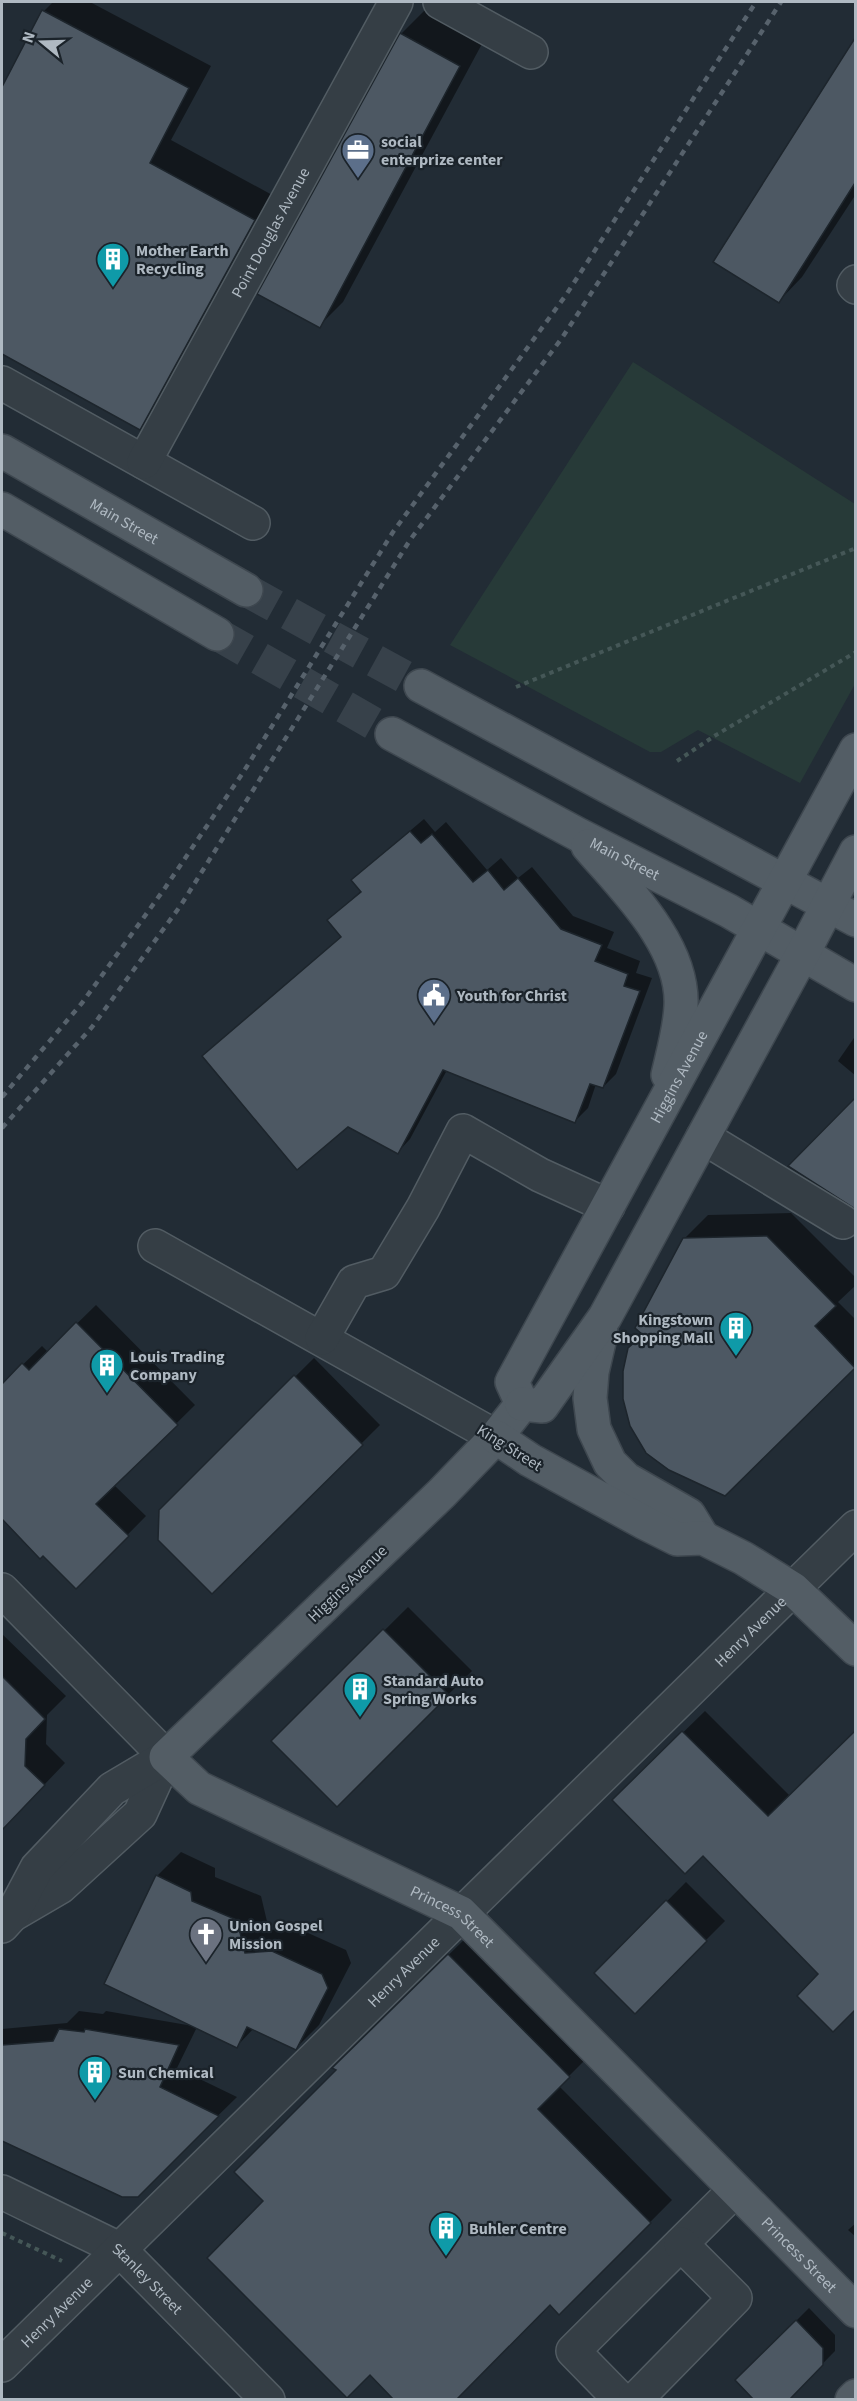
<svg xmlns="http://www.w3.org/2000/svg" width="857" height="2401" viewBox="0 0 857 2401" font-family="'Source Sans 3',sans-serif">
<rect width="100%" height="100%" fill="#222c35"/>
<!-- green -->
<polygon fill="#273a38" points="633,362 855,504 855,684 800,783 698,730 661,752 650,752 450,645"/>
<!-- shadow -->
<g fill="#0007">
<polygon points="53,2 90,2 211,66 171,140 276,197 162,405 140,428 2,352 2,89 44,11"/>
<polygon points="425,10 483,42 343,302 319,326 401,34"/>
<polygon points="856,40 856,194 802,277 779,301 715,262"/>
<polygon points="424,819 435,832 446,822 487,870 501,858 518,878 532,867 573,916 614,932 607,948 640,961 636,973 652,978 616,1074 603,1087 596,1084 588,1108 575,1121 447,1070 410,1139 398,1152 204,1056 342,936 329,920 362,890 366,868"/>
<polygon points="856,1035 856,1076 838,1061"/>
<polygon points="856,1100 856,1207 790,1166"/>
<polygon points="791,1213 856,1278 856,1285 838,1302 856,1320 856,1365 725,1494 629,1348 644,1334 684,1239 708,1215"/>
<polygon points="96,1305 195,1405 114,1485 146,1516 76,1587 43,1554 40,1557 2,1517 2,1385 42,1346 48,1352"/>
<polygon points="314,1358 380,1425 212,1592 161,1510"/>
<polygon points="408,1607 472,1671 337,1805 273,1741"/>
<polygon points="2,1634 66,1696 47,1715 46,1744 65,1763 2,1829"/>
<polygon points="705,1711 790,1796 856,1732 856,2008 833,2030 820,1974 703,1854 614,1800"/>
<polygon points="181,1852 215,1868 215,1877 261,1896 269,1930 297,1928 346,1950 351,1963 319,2025 296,2048 254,2028 237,2046 197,2027 177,2068 237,2097 137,2195 123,2196 2,2139 2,2029 67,2023 79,2011 103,2014 106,2011 193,2026 157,1876"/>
<polygon points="686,1882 725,1921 635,2011 596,1973"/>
<polygon points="471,1933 591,2054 559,2086 672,2200 560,2313 550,2303 265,2201 339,2069 334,2067"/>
<polygon points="856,2223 856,2237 848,2230"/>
<polygon points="809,2308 835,2335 835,2351 787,2400 737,2380"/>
</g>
<!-- building -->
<g fill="#4d5863" stroke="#1d252c" stroke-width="1.5">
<polygon points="42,10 189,88 150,163 255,220 140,430 2,354 2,87"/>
<polygon points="400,33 460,66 320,328 257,294"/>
<polygon points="855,38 855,183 779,303 713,262"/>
<polygon points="410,831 421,843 432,834 473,882 488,870 504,890 518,878 561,929 602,945 595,961 628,974 624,986 640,991 603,1088 590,1084 575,1123 443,1070 398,1154 348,1127 297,1170 202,1056 341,937 327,920 361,892 351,880"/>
<polygon points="855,1098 855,1209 788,1166"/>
<polygon points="767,1236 836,1306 815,1326 855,1368 725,1496 669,1470 646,1453 630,1426 623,1399 623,1371 628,1348 643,1335 635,1328 683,1238"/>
<polygon points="76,1322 178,1425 96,1504 129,1536 76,1589 43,1556 40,1559 2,1519 2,1384 22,1363 29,1370"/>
<polygon points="294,1375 363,1445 212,1594 158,1540 159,1510"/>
<polygon points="383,1629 449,1695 337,1807 271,1741"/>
<polygon points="2,1676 45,1719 26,1739 25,1766 45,1785 2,1830"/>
<polygon points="682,1731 768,1816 855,1731 855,2010 833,2032 797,1996 818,1974 703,1856 685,1874 612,1800"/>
<polygon points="156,1875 191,1892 192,1901 237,1920 245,1953 272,1951 322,1974 328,1988 296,2050 247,2027 237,2048 104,1984"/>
<polygon points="666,1900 707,1941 635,2014 594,1973"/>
<polygon points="448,1954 570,2077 538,2109 651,2223 559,2315 550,2305 456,2400 394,2400 370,2375 347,2398 207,2258 263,2201 234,2172 336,2070 332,2068"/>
<polygon points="59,2029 84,2032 85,2029 179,2045 160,2087 219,2116 138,2197 122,2197 2,2141 2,2045 53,2041"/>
<polygon points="796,2320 823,2348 823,2365 789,2400 754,2400 735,2380"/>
</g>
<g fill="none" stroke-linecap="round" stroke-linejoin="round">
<!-- major-tunnel -->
<g stroke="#37414a" stroke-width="33" stroke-dasharray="33 16" stroke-linecap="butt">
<polyline points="246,590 421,686"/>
<polyline points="217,634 392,734"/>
</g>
<defs>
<g id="minor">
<polyline points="440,2 531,52"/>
<polyline points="856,282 854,285 856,287"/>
<polyline points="2,383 253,523"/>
<path id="s1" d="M 144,462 L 396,2"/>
<polyline points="703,1137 843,1222"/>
<polyline points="155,1246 496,1437"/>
<polyline points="322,1338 354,1282 384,1273 423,1208 463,1131 540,1175 608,1206"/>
<polyline points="2,1590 166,1757"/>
<polyline points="12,1915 60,1887 140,1814 166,1757"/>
<polyline points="2,1926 12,1915 37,1868 112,1789 166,1757"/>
<path id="s2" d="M 2,2192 L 119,2249 L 268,2400"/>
<path id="s3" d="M 2,2365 L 856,1527"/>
<polyline points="621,2400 573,2351 735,2190"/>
<polyline points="635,2400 735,2298 681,2244"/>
</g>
<g id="major">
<path id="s4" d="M 2,451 L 246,590"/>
<polyline points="2,509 217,634"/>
<polyline points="421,686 856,920"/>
<path id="s5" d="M 392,734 L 579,835 L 729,911 L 856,985"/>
<path d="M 588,846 C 625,889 684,945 681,1006 C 680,1029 673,1053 668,1075"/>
<polyline points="601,1333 592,1372 590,1398 594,1429 610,1463 626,1479 689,1515 703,1538"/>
<path id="s6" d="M 522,1404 L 496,1437 L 442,1493 L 166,1757 L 199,1788 L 461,1913 L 856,2311"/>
<path id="s7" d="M 522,1404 L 512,1382 L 856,750"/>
<polyline points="522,1404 542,1406 605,1317 803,953 856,852"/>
<polyline points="496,1437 530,1460 645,1523 677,1539 703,1538 743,1558 793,1589 856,1649"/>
<polyline points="852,2400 856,2396"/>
</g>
</defs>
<!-- minor casing -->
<use href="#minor" stroke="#525c63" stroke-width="36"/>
<!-- major casing -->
<use href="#major" stroke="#3e474f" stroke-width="36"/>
<!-- path -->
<g stroke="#455757" stroke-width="4" stroke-dasharray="4.5 4.5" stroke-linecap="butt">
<polyline points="516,687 856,548"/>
<polyline points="677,761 716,735 856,652"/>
<polyline points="2,2233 62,2261"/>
</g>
<!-- minor -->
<use href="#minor" stroke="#353e45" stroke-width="33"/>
<!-- major -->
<use href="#major" stroke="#535d65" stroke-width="33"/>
<!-- rail -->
<g stroke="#57626c" stroke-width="4.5" stroke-dasharray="6 6" stroke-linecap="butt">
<polyline points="2,1097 82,1003 165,888 244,771 393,532 566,295 756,2"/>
<polyline points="2,1128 92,1027 181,905 410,540 562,338 781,2"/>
</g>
</g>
<!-- icons -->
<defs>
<symbol id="office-pin" viewBox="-11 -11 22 30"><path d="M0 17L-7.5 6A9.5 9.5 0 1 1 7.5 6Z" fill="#5c6f8a" stroke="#1b232a"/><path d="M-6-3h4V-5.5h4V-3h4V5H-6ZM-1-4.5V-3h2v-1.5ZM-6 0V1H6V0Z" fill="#fff"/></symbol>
<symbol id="building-pin" viewBox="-11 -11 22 30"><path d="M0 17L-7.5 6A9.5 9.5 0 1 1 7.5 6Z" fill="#0f9aa8" stroke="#1b232a"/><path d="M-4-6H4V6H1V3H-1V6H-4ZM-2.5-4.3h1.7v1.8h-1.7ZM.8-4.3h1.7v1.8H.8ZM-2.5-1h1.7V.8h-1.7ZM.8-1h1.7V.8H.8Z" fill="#fff"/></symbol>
<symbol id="civic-pin" viewBox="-11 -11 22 30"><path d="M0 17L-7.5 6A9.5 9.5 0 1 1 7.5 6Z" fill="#5c6f8a" stroke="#1b232a"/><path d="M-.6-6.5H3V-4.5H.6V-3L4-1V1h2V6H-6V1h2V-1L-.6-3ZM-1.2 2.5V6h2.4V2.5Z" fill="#fff"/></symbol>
<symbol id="church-pin" viewBox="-11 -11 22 30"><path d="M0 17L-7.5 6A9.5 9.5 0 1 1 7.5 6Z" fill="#6b7280" stroke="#1b232a"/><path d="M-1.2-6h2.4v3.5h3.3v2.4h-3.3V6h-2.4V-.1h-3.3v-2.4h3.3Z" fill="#fff"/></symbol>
</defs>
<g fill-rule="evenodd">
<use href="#office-pin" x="339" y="131" width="38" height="52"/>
<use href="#building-pin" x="94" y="240" width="38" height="52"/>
<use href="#civic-pin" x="415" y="976" width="38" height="52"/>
<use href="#building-pin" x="717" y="1309" width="38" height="52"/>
<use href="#building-pin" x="88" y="1346" width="38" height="52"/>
<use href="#building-pin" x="341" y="1670" width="38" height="52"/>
<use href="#church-pin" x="187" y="1915" width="38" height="52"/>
<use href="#building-pin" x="76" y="2053" width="38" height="52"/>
<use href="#building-pin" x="427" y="2209" width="38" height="52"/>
</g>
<g text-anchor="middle" stroke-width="4.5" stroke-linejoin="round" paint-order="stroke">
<!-- poi labels -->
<g font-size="16" font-weight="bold" fill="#afb9c2" stroke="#1b232a" text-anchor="start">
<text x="381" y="147">social<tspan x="381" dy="18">enterprize center</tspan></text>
<text x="136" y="256">Mother Earth<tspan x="136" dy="18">Recycling</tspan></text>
<text x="457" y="1001">Youth for Christ</text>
<text x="713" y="1325" text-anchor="end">Kingstown<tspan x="713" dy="18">Shopping Mall</tspan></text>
<text x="130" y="1362">Louis Trading<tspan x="130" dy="18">Company</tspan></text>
<text x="383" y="1686">Standard Auto<tspan x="383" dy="18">Spring Works</tspan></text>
<text x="229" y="1931">Union Gospel<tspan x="229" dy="18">Mission</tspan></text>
<text x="118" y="2078">Sun Chemical</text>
<text x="469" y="2234">Buhler Centre</text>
</g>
<!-- street labels -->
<g font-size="16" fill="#afb9c2" stroke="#1b232a">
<text dy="6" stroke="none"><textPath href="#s1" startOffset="262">Point Douglas Avenue</textPath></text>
<text dy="6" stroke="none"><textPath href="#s4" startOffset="141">Main Street</textPath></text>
<text dy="6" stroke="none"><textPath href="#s5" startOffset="264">Main Street</textPath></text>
<text dy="6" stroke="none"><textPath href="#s7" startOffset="372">Higgins Avenue</textPath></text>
<text transform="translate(510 1447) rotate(32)" y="6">King Street</text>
<text transform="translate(347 1583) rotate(-44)" y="6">Higgins Avenue</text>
<text dy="6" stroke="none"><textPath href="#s3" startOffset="1048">Henry Avenue</textPath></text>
<text dy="6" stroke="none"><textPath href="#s6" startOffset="832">Princess Street</textPath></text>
<text dy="6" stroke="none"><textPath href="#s3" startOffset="562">Henry Avenue</textPath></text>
<text dy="6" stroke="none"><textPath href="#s6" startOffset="1318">Princess Street</textPath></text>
<text dy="6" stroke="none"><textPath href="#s2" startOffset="171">Stanley Street</textPath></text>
<text dy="6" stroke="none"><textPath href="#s3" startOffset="76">Henry Avenue</textPath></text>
</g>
</g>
<!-- border -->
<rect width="857" height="2401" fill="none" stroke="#afb9c2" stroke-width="6"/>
<!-- north arrow -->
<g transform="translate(42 42) rotate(289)" stroke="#1b232a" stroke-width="4.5" paint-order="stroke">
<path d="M0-4.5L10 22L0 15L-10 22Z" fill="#afb9c2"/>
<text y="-9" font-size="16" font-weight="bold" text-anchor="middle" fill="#afb9c2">N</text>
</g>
</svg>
